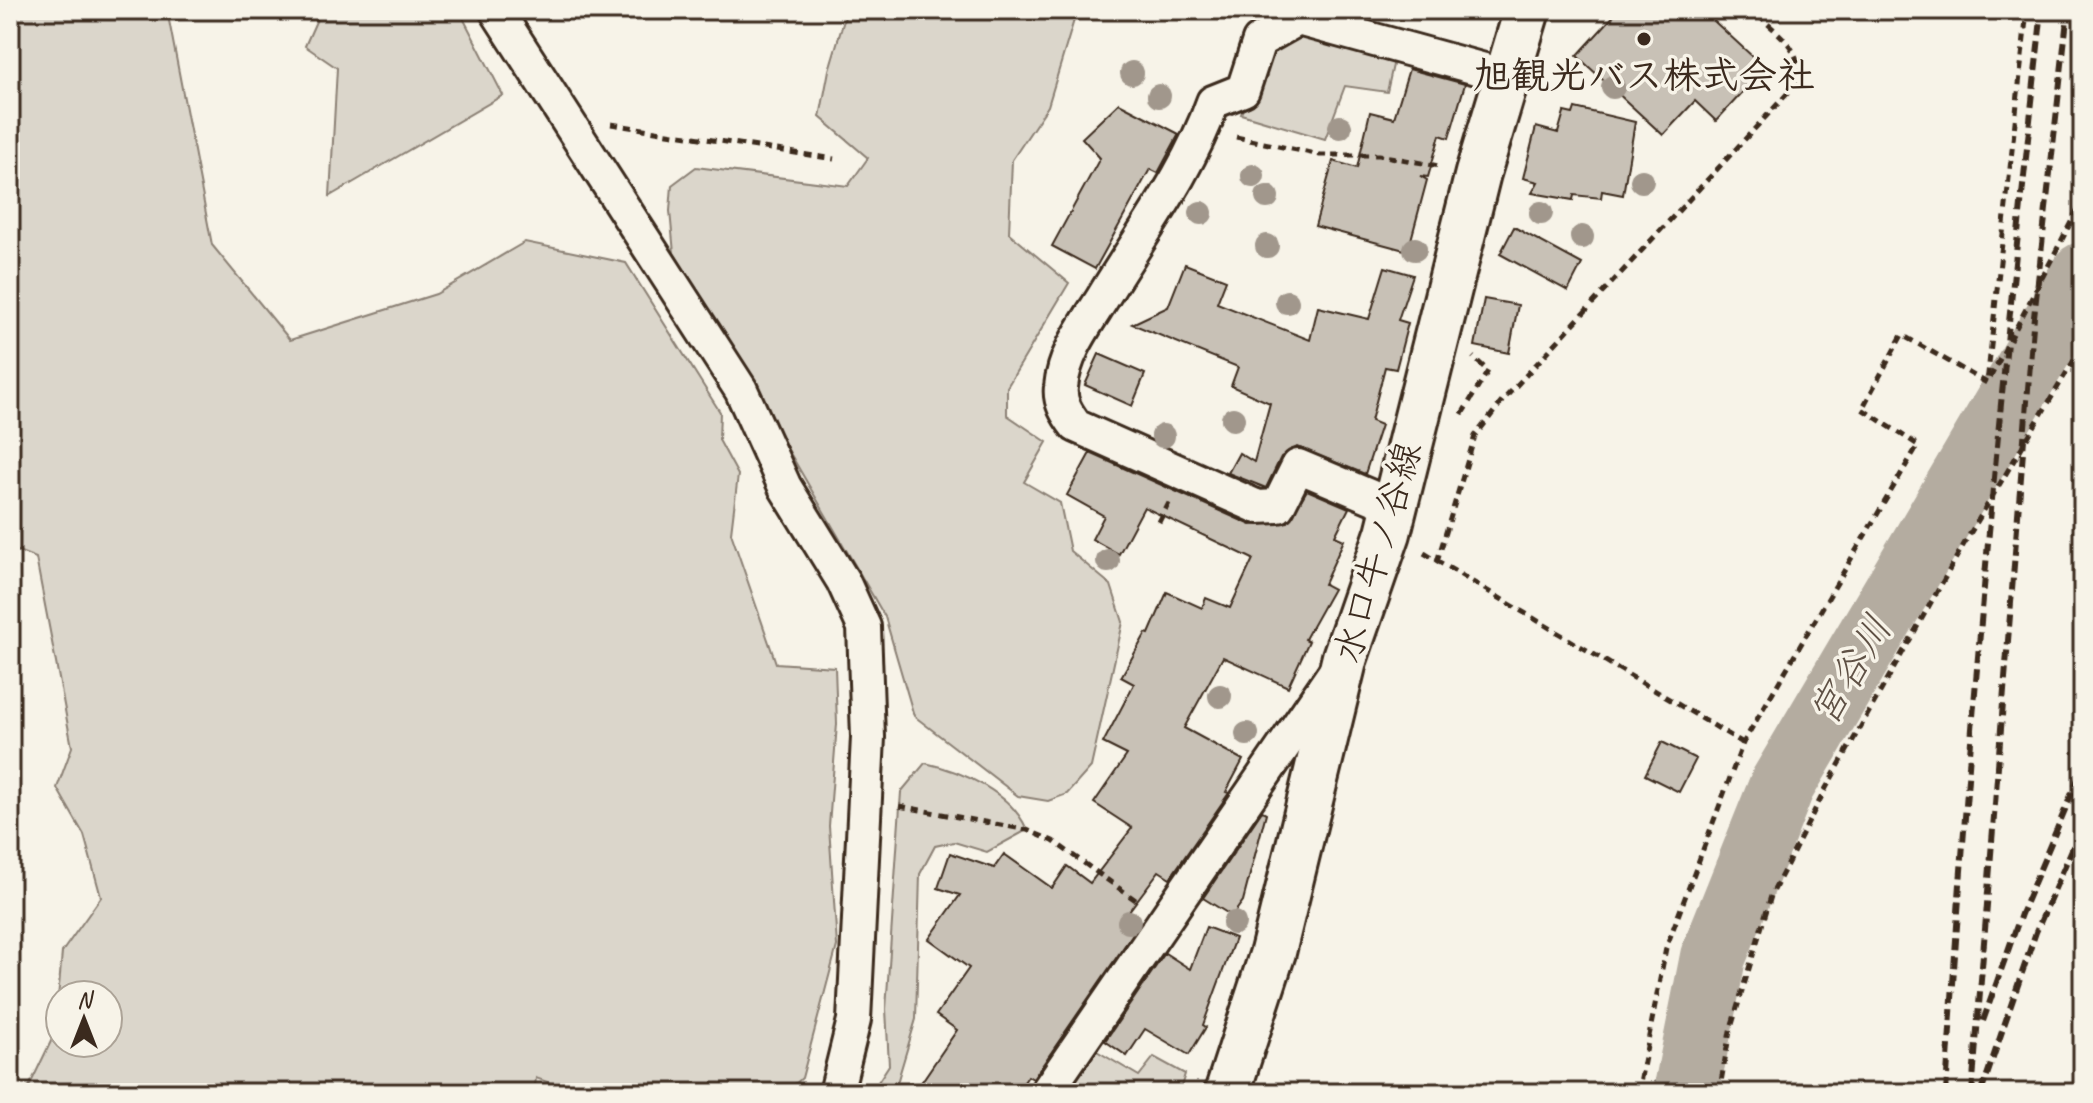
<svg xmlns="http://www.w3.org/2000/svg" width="2093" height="1103" viewBox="0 0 2093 1103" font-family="Caveat,'Klee One',sans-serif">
<rect width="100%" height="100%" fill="#f7f3e8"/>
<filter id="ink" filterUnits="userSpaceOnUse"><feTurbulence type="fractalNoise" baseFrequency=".0125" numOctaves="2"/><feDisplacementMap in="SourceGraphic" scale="16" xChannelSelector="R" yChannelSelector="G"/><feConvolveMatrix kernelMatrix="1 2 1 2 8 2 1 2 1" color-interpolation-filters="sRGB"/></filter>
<g filter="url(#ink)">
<!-- green -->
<g fill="#dbd6cb" stroke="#8b8074" stroke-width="2" fill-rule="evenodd">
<path d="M 10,10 L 167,10 L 212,245 L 290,340 L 436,294 L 525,242 L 626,263 L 720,412 L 719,440 L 738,475 L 731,533 L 776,663 L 835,667 L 837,724 L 829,826 L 837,946 L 802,1078 L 785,1093 L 579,1093 L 536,1078 L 534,1093 L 26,1093 L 55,1033 L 62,952 L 101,897 L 84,835 L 57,788 L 72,747 L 36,558 L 10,548 ZM 108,995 L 108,1043 L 60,1043 L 60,995 Z"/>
<polygon points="321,10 459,10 503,95 330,196 337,68 305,46"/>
<polygon points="847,10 1077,10 1048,106 1012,160 1009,233 1069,283 1007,387 1007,415 1047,442 1024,482 1060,503 1070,551 1111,585 1123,622 1091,767 1067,794 1048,801 1018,796 914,716 885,617 674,253 670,211 672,185 696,167 848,186 868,158 820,117 829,70"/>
<polygon points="1298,26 1395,56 1387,92 1345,86 1325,139 1241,114 1268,45"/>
<path d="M 925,763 C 962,771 1012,793 1027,830 L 987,852 L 954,842 L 935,846 L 920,874 L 916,1019 L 894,1093 L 871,1093 L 889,1065 L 886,1009 L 901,792 Z"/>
<polygon points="1095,1050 1139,1076 1154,1057 1185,1074 1179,1093 1066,1093"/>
</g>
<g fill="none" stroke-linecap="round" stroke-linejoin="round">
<!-- river -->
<polyline stroke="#b4aca0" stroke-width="66" points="1686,1093 1713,957 1782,785 2083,275"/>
</g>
<!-- building -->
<g fill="#c8c1b6" stroke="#3b2a1e" stroke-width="2">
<polygon points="1619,10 1702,10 1765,68 1716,121 1695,101 1663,135 1577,56"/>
<polygon points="1409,69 1465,84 1449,138 1440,135 1428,177 1420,176 1427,180 1408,251 1315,226 1333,161 1357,168 1370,112 1394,118"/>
<polygon points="1119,103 1179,134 1158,173 1150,169 1095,269 1052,246 1100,158 1082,138"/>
<polygon points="1575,108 1635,122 1623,195 1602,191 1601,198 1574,195 1573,200 1532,193 1538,182 1523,178 1536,127 1558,133 1564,112 1573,114"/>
<polygon points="1514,227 1582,264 1568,291 1500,254"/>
<polygon points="1185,264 1226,280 1217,303 1310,340 1318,307 1369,319 1385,267 1413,275 1398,320 1408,323 1396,369 1385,367 1371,421 1381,425 1365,474 1297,447 1281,457 1266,488 1228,473 1239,453 1254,462 1270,403 1231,386 1238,367 1132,324 1168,307"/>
<polygon points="1484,299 1518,305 1509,353 1475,346"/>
<polygon points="1099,354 1145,374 1132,406 1085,385"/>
<polygon points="1090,453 1251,525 1288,522 1307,490 1349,508 1335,536 1344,540 1324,584 1333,589 1305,639 1309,641 1288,687 1223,657 1184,728 1243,760 1226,792 1229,793 1170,878 1159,871 1120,923 1134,932 1033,1079 1028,1076 1017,1093 914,1093 957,1030 936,1015 969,968 929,939 960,895 938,888 950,853 994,868 1004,854 1052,888 1067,866 1090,883 1132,828 1094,803 1127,755 1103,743 1134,684 1121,677 1146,633 1149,634 1167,592 1202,608 1206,598 1230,608 1253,559 1144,507 1119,554 1092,539 1104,516 1067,495"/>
<polygon points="1662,742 1696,759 1679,792 1645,775"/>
<polygon points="1262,811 1266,813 1243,901 1232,916 1203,898"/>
<polygon points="1206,927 1235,938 1203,1025 1206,1027 1189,1055 1145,1029 1127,1056 1105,1041 1165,953 1190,969"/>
</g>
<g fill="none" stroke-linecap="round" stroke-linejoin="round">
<defs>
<g id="street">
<polyline points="496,10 741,390 785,487 843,581 864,627 868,737 854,1020 836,1093"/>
<path d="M 1393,506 L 1298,466 L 1278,506 L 1258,507 L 1076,426 C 1067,414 1059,402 1061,387 C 1064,354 1085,326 1102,299 C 1141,234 1188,173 1213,102 L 1243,90 L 1259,41 L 1298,19 L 1506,76"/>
<polyline points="1046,1093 1334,673"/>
</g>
<polyline id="secondary" points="1227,1093 1273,952 1345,657 1388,533 1478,173 1527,10"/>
</defs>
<!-- street casing -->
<use href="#street" stroke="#3b2a1e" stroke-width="38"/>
<!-- secondary casing -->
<use href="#secondary" stroke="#3b2a1e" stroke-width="50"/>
<!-- path -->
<g stroke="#3b2a1e" stroke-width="5" stroke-dasharray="8 6" stroke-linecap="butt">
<polyline points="250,10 257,15 288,19 293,10"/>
<polyline points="611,124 834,159"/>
<polyline points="1236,137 1320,155 1379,155 1439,166"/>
<polyline points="1990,378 2083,199"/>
<polyline points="1462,414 1488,371 1473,357"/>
<polyline points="1159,522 1169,503"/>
<polyline points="1424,553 1743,743"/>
<path d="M 1437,562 L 1475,436 L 1504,399 L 1798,82 C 1804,47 1776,33 1752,10"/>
<polyline points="899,806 1027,830 1053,841 1137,901"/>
<polyline points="10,1061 14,1045"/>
<polyline points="1638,1093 1666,948 1743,743 1918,445 1862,409 1902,335 1987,383 2027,10"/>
<polyline points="1719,1093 1730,1031 1771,896 1826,788 1968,537 2083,345"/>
</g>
<!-- street -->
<use href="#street" stroke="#f7f3e8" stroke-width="32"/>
<!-- secondary -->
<use href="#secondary" stroke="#f7f3e8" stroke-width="44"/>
<!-- rail -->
<g stroke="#3b2a1e" stroke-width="6" stroke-dasharray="12 6" stroke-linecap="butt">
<polyline points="1983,1021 2021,914 2083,767"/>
<path d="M 1946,1093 C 1968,731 2002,371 2042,10"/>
<polyline points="1972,1093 2033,326 2068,10"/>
<polyline points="1981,1093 2036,932 2083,824"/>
</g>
</g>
<!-- trees -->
<g fill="#a1978c">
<circle cx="1132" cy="73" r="12"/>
<circle cx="1613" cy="87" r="12"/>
<circle cx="1159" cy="96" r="12"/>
<circle cx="1340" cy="127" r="12"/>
<circle cx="1253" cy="176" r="12"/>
<circle cx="1642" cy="181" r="12"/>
<circle cx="1267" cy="197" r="12"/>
<circle cx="1201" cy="213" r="12"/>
<circle cx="1541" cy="213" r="12"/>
<circle cx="1582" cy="237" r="12"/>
<circle cx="1267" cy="246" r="12"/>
<circle cx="1415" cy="249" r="12"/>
<circle cx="1287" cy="302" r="12"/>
<circle cx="1233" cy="419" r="12"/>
<circle cx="1163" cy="436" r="12"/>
<circle cx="1108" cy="561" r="12"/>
<circle cx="1220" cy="696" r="12"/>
<circle cx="1247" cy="734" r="12"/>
<circle cx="1129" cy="922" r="12"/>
<circle cx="1234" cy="923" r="12"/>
</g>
</g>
<!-- markers -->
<circle fill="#3b2a1e" stroke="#f7f3e8" stroke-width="3" cx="1644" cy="39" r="8"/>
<g text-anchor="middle" stroke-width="7" stroke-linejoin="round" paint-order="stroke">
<!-- poi labels -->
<g font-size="38" font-weight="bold" fill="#3b2a1e" stroke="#f7f3e8">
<text x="1644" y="88">旭観光バス株式会社</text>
</g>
<!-- street labels -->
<g font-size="38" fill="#3b2a1e" stroke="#f7f3e8">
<text transform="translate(1377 552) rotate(-74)" y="13">水口牛ノ谷線</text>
</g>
<!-- water labels -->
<g font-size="40" font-style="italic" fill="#5f5145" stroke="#f7f3e8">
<text transform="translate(1850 670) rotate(-59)" y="14">宮谷川</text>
</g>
</g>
<!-- margin -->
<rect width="2093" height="1103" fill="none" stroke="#f7f3e8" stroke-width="40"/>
<rect x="20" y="20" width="2053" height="1063" fill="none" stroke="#3b2a1e" stroke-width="3" filter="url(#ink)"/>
<!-- north arrow -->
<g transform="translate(84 1019)"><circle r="38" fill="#f7f3e8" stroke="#aca397" stroke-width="2"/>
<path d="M0-6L14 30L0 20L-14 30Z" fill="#3b2a1e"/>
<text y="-12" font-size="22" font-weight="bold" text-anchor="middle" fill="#3b2a1e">N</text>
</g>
</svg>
